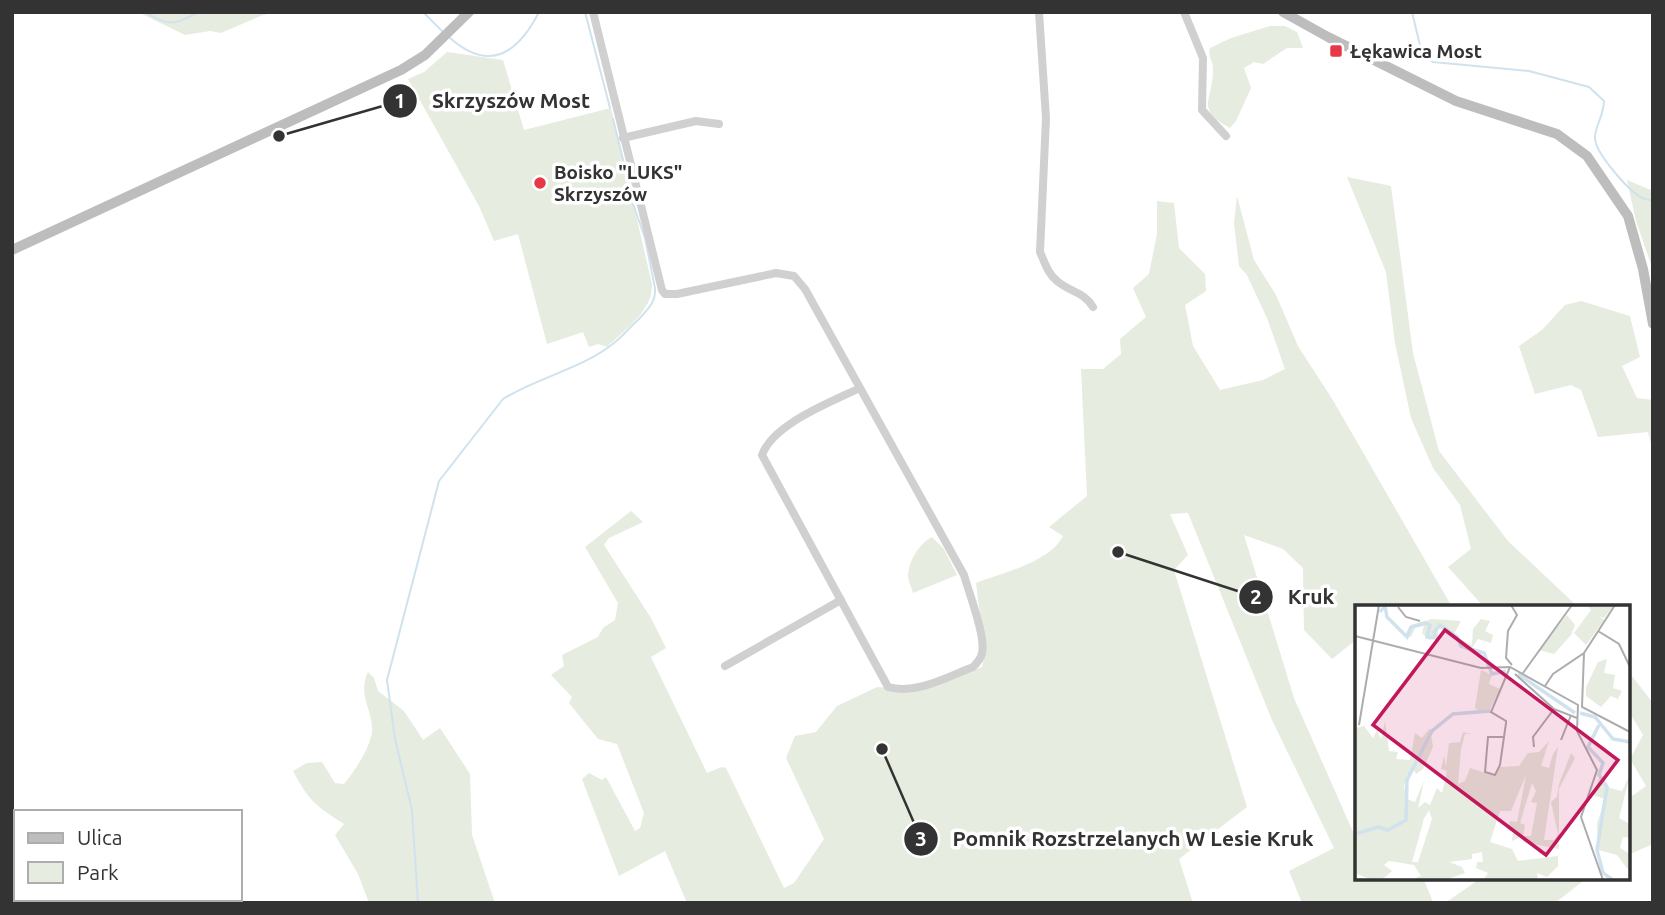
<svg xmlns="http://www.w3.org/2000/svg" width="1665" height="915" viewBox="0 0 1665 915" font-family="Ubuntu,sans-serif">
<rect width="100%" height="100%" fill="#fff"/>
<!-- green -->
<g fill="#e6ecdf">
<polygon points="138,12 278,12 263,15 221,33 210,31 185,35"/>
<path d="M 1270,26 L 1285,26 L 1297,32 L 1303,48 L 1287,48 L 1263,64 L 1254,62 L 1244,68 L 1251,88 L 1236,121 L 1230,128 C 1194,108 1213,101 1213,70 C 1214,61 1207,57 1210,48 L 1231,38 Z"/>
<path d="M 447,52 L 503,60 L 524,130 L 611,108 L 652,284 C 653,311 625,329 607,347 L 598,344 L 589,347 L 583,332 L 547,344 L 518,234 L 494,241 L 479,206 L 408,79 L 424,72 Z"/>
<polygon points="1347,177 1391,186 1413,353 1439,451 1508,541 1578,607 1484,607 1448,567 1471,549 1460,505 1433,468 1411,418 1395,343 1386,272"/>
<polygon points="1627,180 1653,191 1653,270 1636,221"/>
<path d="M 1237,196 L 1254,260 L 1276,295 L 1298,346 L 1334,402 L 1452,607 L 1357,607 L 1357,639 L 1332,659 L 1304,630 L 1303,568 L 1283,549 L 1244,535 L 1294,698 L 1357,841 L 1357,878 L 1423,878 L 1433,902 L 1302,903 L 1289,871 L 1334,848 L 1272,720 L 1188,513 L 1170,514 L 1188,555 L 1174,570 L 1247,807 L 1179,859 L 1193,903 L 687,903 L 665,851 L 619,876 L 582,779 L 589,773 L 602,780 L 606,777 L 635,831 L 640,828 L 644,813 L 617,744 L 598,739 L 569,703 L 572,697 L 551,675 L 564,666 L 562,655 L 598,637 L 603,628 L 615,620 L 618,603 L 585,547 L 631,511 L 643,522 L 609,538 L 604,545 L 651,618 L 666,648 L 651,657 L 707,773 L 722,767 L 726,768 L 784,888 L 794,883 L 824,839 L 786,758 L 795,736 L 816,732 L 837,706 L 877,687 L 920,690 L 982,667 L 985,653 L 976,583 C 1002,573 1050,562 1063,536 L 1049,527 L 1087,496 L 1081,369 L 1103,369 L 1121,354 L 1120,339 L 1146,317 L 1133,288 L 1149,274 L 1157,234 L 1157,201 L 1174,203 L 1179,248 L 1205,274 L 1206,291 L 1185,305 L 1193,346 L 1220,390 L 1263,380 L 1285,369 L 1267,318 L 1247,275 L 1239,266 L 1234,223 Z"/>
<polygon points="1581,301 1630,316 1640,357 1622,366 1637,398 1653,400 1653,451 1648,432 1598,437 1581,390 1571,385 1535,394 1519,346 1542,330 1565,305"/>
<path d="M 932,537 L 944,549 L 957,575 L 913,593 C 912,588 908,581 908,576 C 909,560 919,544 932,537 Z"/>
<polygon points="1628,671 1653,703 1653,844 1628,855 1628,799 1646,786 1630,759 1643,735 1628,710"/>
<path d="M 368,672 L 374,678 L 378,691 L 404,711 L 423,740 L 440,728 L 470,774 L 472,835 L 495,903 L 369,903 L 358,874 L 335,835 L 344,824 C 316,806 309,801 293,771 L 307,763 L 322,762 L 335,783 L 344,784 C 354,772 371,747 372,731 C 373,709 357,696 368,672 Z"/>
<polygon points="1481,878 1587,878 1555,903 1445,903"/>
</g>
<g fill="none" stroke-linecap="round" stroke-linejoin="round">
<!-- stream -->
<g stroke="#cfe2ee" stroke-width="2">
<path d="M 145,12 C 170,27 173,25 199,12"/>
<polyline points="423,12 443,32"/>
<polyline points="585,12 610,108"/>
<path d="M 1412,12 L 1422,54 L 1433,62 L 1529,71 L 1589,87 L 1604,101 C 1604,115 1594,129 1595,138 C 1595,153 1629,191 1642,198 C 1644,199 1651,200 1653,201"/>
<path d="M 450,38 C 490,73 518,53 539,12"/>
<polyline points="613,119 631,192"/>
<path d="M 418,903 L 412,810 L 395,739 L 387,680 L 439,481 L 503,399 C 538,377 582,369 614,343 C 623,336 630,327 638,320 C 647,310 656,303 655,288 L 645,238 L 633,204"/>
</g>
<!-- street -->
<g stroke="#d0d0d0" stroke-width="8">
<path d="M 593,12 L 662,290 L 665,294 L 677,294 L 776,273 L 794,276 L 805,289 L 964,575 C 969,593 986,637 982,653 C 981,659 977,663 973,667 C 947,677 916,695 888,687 L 762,455 C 773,424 831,402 860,388"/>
<path d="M 1039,12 L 1046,118 L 1040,252 C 1045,263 1048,274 1057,281 C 1070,292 1084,292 1093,307"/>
<polyline points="1184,12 1203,58 1202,110 1226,136"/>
<polyline points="623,138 696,121 719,124"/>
<polyline points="725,666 841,600"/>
</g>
<!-- secondary -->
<g stroke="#bdbdbd" stroke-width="10">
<polyline points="1283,12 1328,37 1456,101 1557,134 1587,156 1628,216 1643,269 1653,324"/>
<polyline points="12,250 401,70 425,55 469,12"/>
</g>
</g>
<!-- markers -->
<g fill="#e63946" stroke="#fff" stroke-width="2.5">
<rect x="1329" y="44" width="14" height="14" rx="3.5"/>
<circle cx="540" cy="183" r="7"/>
</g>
<g text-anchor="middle" stroke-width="7" stroke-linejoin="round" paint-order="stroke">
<!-- poi labels -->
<g font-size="19" font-weight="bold" fill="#333" stroke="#fff" text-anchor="start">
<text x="1350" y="58">Łękawica Most</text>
<text x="554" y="179">Boisko "LUKS"<tspan x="554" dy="22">Skrzyszów</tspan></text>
</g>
</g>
<!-- overview -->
<g transform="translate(1355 605)">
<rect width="275" height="275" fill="#fff"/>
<path d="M 232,0 L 259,0 L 249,13 L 244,11 L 249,15 L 231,40 L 219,28 L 236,5 ZM 212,10 L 220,20 L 216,30 L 199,49 L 184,45 ZM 77,14 L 106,16 L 98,31 L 83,23 L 83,32 L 74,35 L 67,28 L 69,21 L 60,23 L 56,32 L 50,30 L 56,20 ZM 126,14 L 135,16 L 130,26 L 138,30 L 136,38 L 123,34 L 117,43 L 131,49 L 134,62 L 132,62 L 128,49 L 110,45 L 102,33 L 117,40 L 118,24 ZM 252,54 L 249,68 L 260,70 L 258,83 L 267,86 L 263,94 L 256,91 L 246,102 L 231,91 L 231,82 L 243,57 ZM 126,65 L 137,70 L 134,79 L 145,84 L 134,106 L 126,108 L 120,103 ZM 30,116 L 34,146 L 43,147 L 41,154 L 55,155 L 60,128 L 67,133 L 75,123 L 78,142 L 68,164 L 61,169 L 57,162 L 49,181 L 52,194 L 60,197 L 69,176 L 63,203 L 70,197 L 75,200 L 82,183 L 87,188 L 92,166 L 86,164 L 89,151 L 91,161 L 94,138 L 105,137 L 108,127 L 116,129 L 110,129 L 106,144 L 103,179 L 110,176 L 115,163 L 139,171 L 145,162 L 164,161 L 173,148 L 184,147 L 194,136 L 186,161 L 194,163 L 198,149 L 203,142 L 189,235 L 199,235 L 203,229 L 196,197 L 202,192 L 204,179 L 216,148 L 220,153 L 204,184 L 204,244 L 168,237 L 169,231 L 176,231 L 182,198 L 176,197 L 181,186 L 177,178 L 165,218 L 170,220 L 168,231 L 157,236 L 158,227 L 153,225 L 155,216 L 162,217 L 171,170 L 156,206 L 145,206 L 135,237 L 157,244 L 163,256 L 203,251 L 203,261 L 192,272 L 182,268 L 183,275 L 128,275 L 133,268 L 121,263 L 122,257 L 128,257 L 127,247 L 117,249 L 117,254 L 94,257 L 107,262 L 110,268 L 90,275 L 55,275 L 66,271 L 59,260 L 34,256 L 29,260 L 37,266 L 29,273 L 17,275 L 0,268 L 0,129 L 2,123 L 9,121 L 18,133 L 22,125 L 26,134 ZM 74,205 L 77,214 L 63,257 L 57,257 L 69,214 L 59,231 ZM 275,170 L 264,213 L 273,218 L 275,213 L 275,233 L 268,232 L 265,243 L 275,249 L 275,267 L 262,250 L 243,245 L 242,219 L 250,194 L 238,190 L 245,171 L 255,183 L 267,186 Z" fill="#e6ecdf" fill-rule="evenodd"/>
<path fill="none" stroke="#cfe2ee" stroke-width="3.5" d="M 25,7 L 30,1 L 32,12 L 52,32 L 56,22 L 70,18 L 75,20 L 72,32 L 81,33 L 79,27 L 85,20 L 102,32 L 106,41 L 129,48 L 137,69 L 151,66M 163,69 L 220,108M 225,108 L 240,112 L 258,134 L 275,137M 244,120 L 233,142 L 248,158 L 244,170 L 252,182 L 242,245 L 248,268 L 258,275M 0,229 L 23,222 L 33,225 L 51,215 L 52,175 L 77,126 L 98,109 L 135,106"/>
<path fill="none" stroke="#adadad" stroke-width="2" d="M 156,0 L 162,10 L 153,26 L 151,53 L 157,60M 43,2 L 51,12 L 65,16M 243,26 L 264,39 L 275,62M 0,31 L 126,63 L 155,62 L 223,100 L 222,126 L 242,165 L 226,212 L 248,275M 229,48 L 227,102 L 275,127M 168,68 L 217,0M 160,69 L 199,104M 190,81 L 198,69 L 229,48 L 260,0M 4,120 L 24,0M 149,132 L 133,132 L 130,167 L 140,170 L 145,160 L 151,118 L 151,116 L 136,107 L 155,62M 206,135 L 216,110M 179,142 L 178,132 L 199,104 L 222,113"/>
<path fill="#c2185b" fill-opacity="0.15" stroke="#c2185b" stroke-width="3.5" d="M 90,25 L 263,155 L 191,250 L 18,120 Z"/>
<rect width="275" height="275" fill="none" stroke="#333" stroke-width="3.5"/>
</g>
<!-- callouts -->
<path fill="none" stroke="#333" stroke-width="2.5" d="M279 136L400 101M1118 552L1256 597M882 749L921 839"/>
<g fill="#333" stroke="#fff" stroke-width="2.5">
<circle cx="279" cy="136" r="7"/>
<circle cx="1118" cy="552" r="7"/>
<circle cx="882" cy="749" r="7"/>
<circle cx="400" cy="101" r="18"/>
<circle cx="1256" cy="597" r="18"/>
<circle cx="921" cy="839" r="18"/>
</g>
<g font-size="21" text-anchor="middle" font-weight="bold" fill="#fff">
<text x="400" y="108">1</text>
<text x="1256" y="604">2</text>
<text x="921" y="846">3</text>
</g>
<g font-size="21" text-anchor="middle" font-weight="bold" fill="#333" stroke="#fff" stroke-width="7" stroke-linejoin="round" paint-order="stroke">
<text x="511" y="108">Skrzyszów Most</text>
<text x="1311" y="604">Kruk</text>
<text x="1133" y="846">Pomnik Rozstrzelanych W Lesie Kruk</text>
</g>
<!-- border -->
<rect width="1665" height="915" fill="none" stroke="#333333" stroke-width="28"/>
<!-- legend -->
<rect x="14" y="810" width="228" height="91" fill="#ffffff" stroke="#adadad" stroke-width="2"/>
<rect x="28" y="833" width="35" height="10" fill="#bdbdbd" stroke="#adadad" stroke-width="2"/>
<text x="77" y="845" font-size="21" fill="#333333">Ulica</text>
<rect x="28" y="862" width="35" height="21" fill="#e6ecdf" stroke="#adadad" stroke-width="2"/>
<text x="77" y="880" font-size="21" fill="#333333">Park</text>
</svg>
